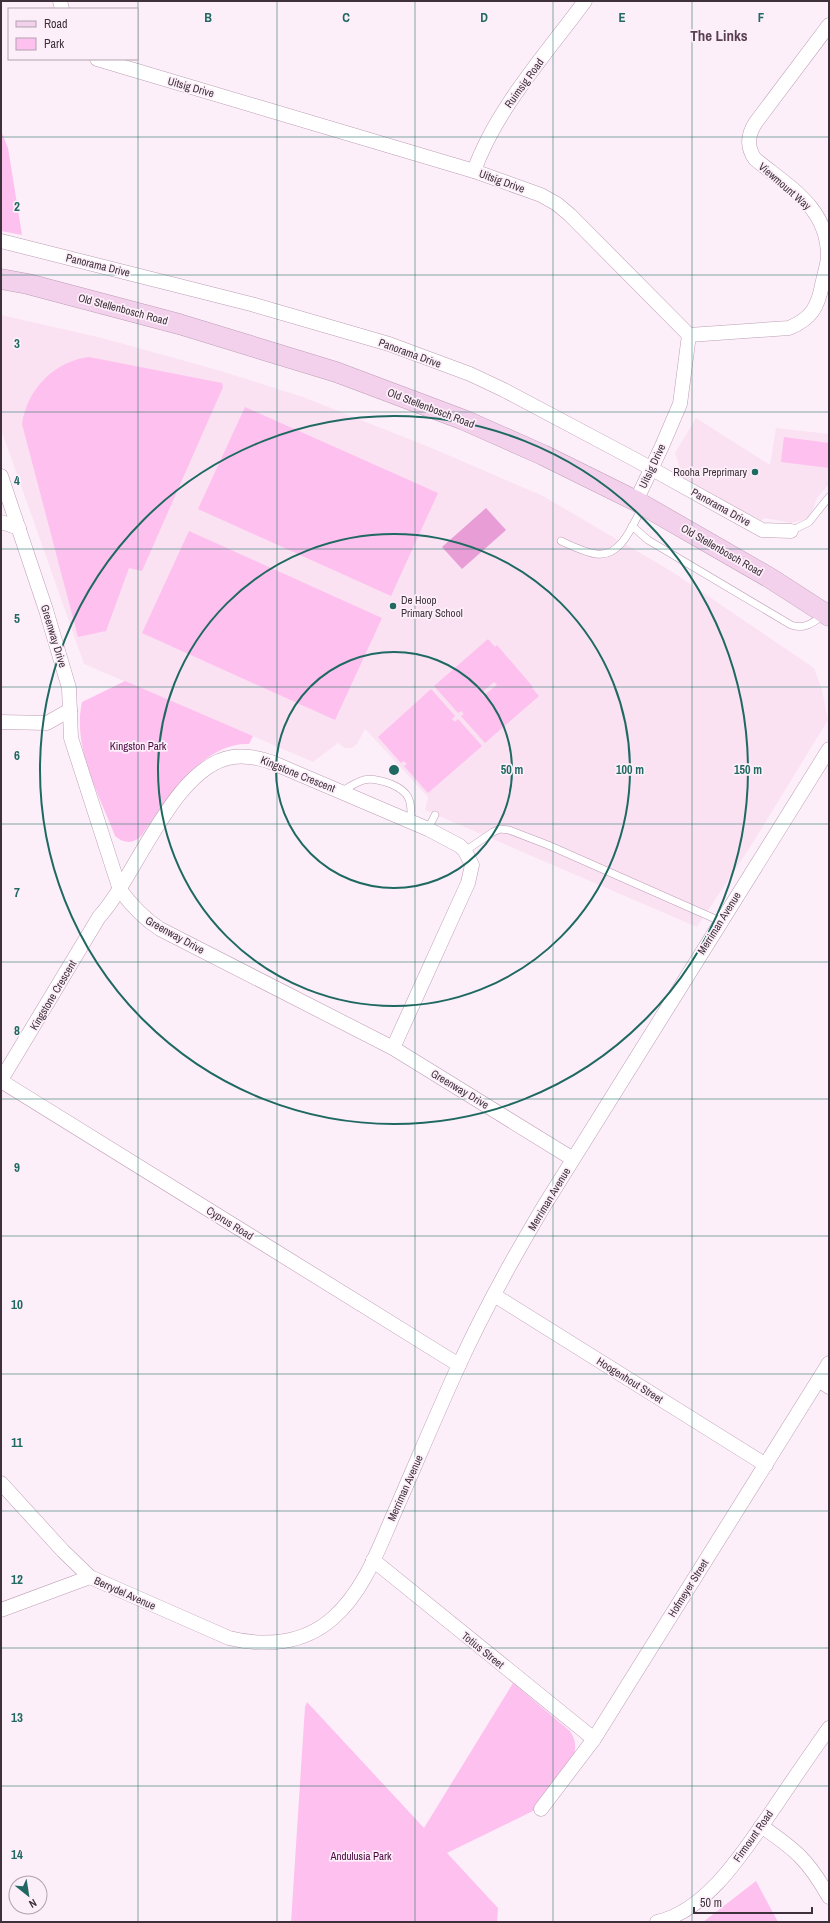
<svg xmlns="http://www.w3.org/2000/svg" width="830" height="1923" viewBox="0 0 830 1923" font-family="'Archivo Narrow',sans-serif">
<rect width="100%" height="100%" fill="#fdeff9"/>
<!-- built -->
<g fill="#fae2f3">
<polygon points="1,315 102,338 221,371 303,397 434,449 543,496 671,571 814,668 822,690 828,720 752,844 697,927 425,810 428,797 365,729 357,744 352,748 345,748 338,743 313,762 84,664 1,429"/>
<polygon points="696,418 770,465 776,428 829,434 829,484 817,498 810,518 791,523 765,518 759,522 683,479 675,453"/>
</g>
<!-- green -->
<g fill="#fec0ee" fill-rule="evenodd">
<polygon points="1,131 8,148 22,235 1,231"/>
<path d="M 89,357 L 222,383 L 223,387 L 142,571 L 129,568 L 106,631 L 78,637 L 22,424 C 27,389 55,361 89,357 Z"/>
<polygon points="245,407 438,493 391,596 198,509"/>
<polygon points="784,437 829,443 829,468 781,462"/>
<polygon points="189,531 382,618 335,720 142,633"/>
<path d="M 488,639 L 495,647 L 497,645 L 533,687 L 532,688 L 539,696 L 485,743 L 461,716 L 464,714 L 461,711 L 458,713 L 434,686 ZM 494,682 L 497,685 L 483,696 L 481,693 Z"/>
<path d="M 125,681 L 253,736 L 249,744 C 202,742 166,800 142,835 C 134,844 124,844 115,836 C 99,794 72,748 82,702 Z"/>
<polygon points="431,689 455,716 452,719 455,722 458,719 482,746 428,793 404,766 407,764 404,761 401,763 378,737"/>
<path d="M 513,1683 L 570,1731 C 576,1740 577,1749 572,1759 L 535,1810 L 447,1853 L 498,1908 L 497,1922 L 291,1922 L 305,1707 L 307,1702 L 424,1828 Z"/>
<polygon points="756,1881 778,1922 703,1922"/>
</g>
<!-- water -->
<polygon fill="#e99dd7" points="486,508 506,530 462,569 442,547"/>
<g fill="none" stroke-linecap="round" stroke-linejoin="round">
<defs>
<g id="lane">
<path d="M 632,526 L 648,540 L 791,625 C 804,630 814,622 824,615"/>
<polyline points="791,531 809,522 829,497"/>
<path d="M 561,541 C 572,546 584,552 596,554 C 622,558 633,523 643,506"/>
<path d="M 341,792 C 361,779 367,775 391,784 C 398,787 404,790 408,797 C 412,804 411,814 411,822"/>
<polyline points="428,829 435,815"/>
<polyline points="465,851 493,832 500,829 509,830 548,845 720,921"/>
</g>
<g id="street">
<polyline points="60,1 62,9"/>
<polyline points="97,59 474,171 541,195 557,204 570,215 689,335 680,404 662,446 636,501"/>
<path d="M 474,171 C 496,109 546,54 585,1"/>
<polyline points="1,241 251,304 389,344 470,374 504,390 634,459 762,530 791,531"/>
<path d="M 689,335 L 789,328 C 811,319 818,307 822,285 C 824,276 827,266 828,258 C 829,208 789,187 755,159 C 746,146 748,134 756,122 L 829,25"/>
<path d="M 1,476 L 46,610 L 64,671 L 69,688 L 71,738 L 120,890 C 132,906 143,918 160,929 L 393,1048 L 573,1159"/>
<polyline points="1,522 19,528"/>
<polyline points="1,722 47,723 70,710"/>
<path d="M 1,1080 L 99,917 C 136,877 174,765 233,757 C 246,755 259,758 271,762 L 428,829 L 460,846 L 465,851 L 472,865 L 468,883 L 393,1048"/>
<polyline points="1,1081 459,1365"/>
<polyline points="494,1295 766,1465"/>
<polyline points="819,1380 829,1387"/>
<path d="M 1,1483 L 63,1551 L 90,1577 L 229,1638 C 265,1647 304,1644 333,1618 C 365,1590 379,1547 396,1509 C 417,1461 437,1413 459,1365 C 484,1310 513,1258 544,1206 L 829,749"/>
<polyline points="373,1560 594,1739"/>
<polyline points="1,1610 90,1577"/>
<polyline points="541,1809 594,1739 829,1363"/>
<path d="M 761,1826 C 796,1850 808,1860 829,1897"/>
<path d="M 657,1922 C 709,1910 745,1849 774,1808 C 792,1781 810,1755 829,1728"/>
</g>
<polyline id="secondary" points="1,279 28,284 179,324 336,372 464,420 543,455 636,501 770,578 829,616"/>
</defs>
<!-- lane casing -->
<use href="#lane" stroke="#bd9db5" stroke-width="8"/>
<!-- street casing -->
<use href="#street" stroke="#bd9db5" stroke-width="15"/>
<!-- secondary casing -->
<use href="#secondary" stroke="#bd9db5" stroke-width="21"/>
<!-- lane -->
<use href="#lane" stroke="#fff" stroke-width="7"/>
<!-- street -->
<use href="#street" stroke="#fff" stroke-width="14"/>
<!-- secondary -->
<use href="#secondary" stroke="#f3d1ec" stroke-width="20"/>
</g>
<!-- grid -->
<path fill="none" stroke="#1f6962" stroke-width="1" stroke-opacity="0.55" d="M 138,1 L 138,1922M 277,1 L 277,1922M 415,1 L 415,1922M 553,1 L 553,1922M 692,1 L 692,1922M 1,137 L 829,137M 1,275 L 829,275M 1,412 L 829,412M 1,549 L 829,549M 1,687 L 829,687M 1,824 L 829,824M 1,962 L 829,962M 1,1099 L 829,1099M 1,1236 L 829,1236M 1,1374 L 829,1374M 1,1511 L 829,1511M 1,1648 L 829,1648M 1,1786 L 829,1786"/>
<!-- distance rings -->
<g fill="none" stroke="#1f6962" stroke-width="2">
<circle cx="394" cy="770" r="118"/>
<circle cx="394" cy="770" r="236"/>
<circle cx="394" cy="770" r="354"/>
</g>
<!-- markers -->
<g fill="#1f6962" stroke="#fdeff9" stroke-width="1.5">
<circle cx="755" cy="472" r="4"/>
<circle cx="393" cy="606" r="4"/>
</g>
<g text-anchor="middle" stroke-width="3.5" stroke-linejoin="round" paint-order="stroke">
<!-- street labels -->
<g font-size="11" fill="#3e313b" stroke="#fdeff9">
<text transform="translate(524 83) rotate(-54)" y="4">Ruimsig Road</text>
<text transform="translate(191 87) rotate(16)" y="4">Uitsig Drive</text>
<text transform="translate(502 181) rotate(20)" y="4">Uitsig Drive</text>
<text transform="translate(785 186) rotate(41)" y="4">Viewmount Way</text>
<text transform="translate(98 265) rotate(14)" y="4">Panorama Drive</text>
<text transform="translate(123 309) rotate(15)" y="4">Old Stellenbosch Road</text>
<text transform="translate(410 353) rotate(20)" y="4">Panorama Drive</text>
<text transform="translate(431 408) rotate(21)" y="4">Old Stellenbosch Road</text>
<text transform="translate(652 466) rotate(-65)" y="4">Uitsig Drive</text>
<text transform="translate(721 507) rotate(29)" y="4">Panorama Drive</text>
<text transform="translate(722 550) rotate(30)" y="4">Old Stellenbosch Road</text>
<text transform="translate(54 636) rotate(73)" y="4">Greenway Drive</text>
<text transform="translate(298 774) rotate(22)" y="4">Kingstone Crescent</text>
<text transform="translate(719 923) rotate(-58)" y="4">Merriman Avenue</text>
<text transform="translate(175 935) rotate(29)" y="4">Greenway Drive</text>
<text transform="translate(53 995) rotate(-59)" y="4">Kingstone Crescent</text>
<text transform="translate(460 1089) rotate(31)" y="4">Greenway Drive</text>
<text transform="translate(549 1199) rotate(-59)" y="4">Merriman Avenue</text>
<text transform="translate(230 1223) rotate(32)" y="4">Cyprus Road</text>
<text transform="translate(630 1380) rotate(32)" y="4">Hoogenhout Street</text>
<text transform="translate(405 1488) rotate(-66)" y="4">Merriman Avenue</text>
<text transform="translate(688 1588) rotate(-58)" y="4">Hofmeyer Street</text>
<text transform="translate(125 1593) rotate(24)" y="4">Berrydel Avenue</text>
<text transform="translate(483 1650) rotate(39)" y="4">Totius Street</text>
<text transform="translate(753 1836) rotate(-55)" y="4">Firmount Road</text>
</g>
<!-- poi labels -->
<g font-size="11" fill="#3e313b" stroke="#fdeff9" text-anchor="end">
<text x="747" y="476">Rooha Preprimary</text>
<text x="401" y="604" text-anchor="start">De Hoop<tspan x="401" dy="13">Primary School</tspan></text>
</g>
<!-- park labels -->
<g font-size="11" fill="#49053e" stroke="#fdeff9">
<text x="138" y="750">Kingston Park</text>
<text x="361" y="1860">Andulusia Park</text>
</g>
<!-- district labels -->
<g font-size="15" font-weight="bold" fill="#5a3f53" stroke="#fdeff9">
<text x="719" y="41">The Links</text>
</g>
</g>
<g font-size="13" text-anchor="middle" font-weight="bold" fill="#1f6962" stroke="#fdeff9" stroke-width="3.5" stroke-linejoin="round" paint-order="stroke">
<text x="208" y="22">B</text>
<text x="346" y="22">C</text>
<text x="484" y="22">D</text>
<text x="622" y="22">E</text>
<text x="761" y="22">F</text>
<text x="17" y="211">2</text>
<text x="17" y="348">3</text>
<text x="17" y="485">4</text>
<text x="17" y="623">5</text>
<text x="17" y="760">6</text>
<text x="17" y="897">7</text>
<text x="17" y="1035">8</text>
<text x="17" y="1172">9</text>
<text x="17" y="1309">10</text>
<text x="17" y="1447">11</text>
<text x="17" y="1584">12</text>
<text x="17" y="1722">13</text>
<text x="17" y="1859">14</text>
</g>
<circle cx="394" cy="770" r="6" fill="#1f6962" stroke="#fdeff9" stroke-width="2"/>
<g font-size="12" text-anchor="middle" font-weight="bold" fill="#1f6962" stroke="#fdeff9" stroke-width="3.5" stroke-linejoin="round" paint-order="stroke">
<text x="512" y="774">50 m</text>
<text x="630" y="774">100 m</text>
<text x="748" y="774">150 m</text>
</g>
<!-- border -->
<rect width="830" height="1923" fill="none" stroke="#3e313b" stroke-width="4"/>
<!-- legend -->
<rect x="8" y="8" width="130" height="52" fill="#fdeff9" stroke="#b1a3ad"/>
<rect x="16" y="21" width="20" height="6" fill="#f3d1ec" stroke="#b1a3ad"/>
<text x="44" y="28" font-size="12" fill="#3e313b">Road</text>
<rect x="16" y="38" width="20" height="12" fill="#fec0ee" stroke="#b1a3ad"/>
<text x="44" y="48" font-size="12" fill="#3e313b">Park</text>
<!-- north arrow -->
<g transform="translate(28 1895) rotate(150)"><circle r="19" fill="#fdeff9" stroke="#b1a3ad"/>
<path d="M0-3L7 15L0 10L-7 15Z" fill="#1f6962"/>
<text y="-6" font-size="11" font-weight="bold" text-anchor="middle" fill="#3e313b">N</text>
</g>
<!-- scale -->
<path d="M694 1907v6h118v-6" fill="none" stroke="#3e313b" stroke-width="2"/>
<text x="700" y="1907" font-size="12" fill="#3e313b" stroke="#fdeff9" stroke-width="3" paint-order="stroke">50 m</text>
</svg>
